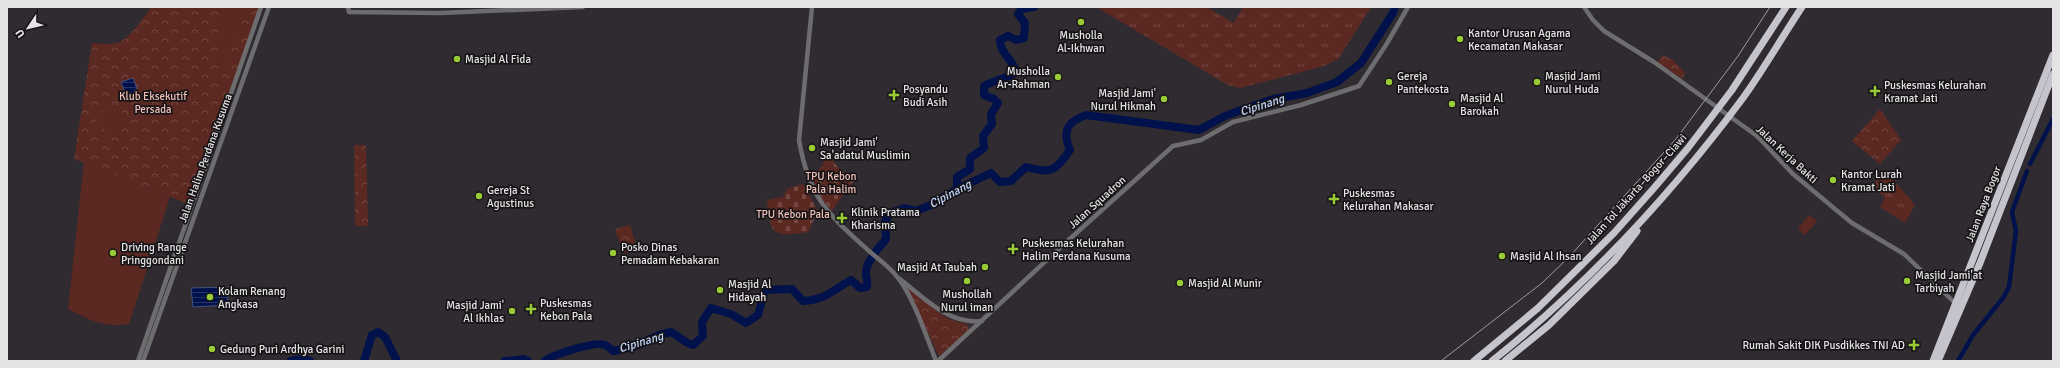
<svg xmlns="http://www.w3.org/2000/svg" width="2060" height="368" viewBox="0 0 2060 368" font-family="Signika,sans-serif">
<defs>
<pattern id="grass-tufts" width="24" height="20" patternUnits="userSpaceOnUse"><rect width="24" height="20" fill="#5c2922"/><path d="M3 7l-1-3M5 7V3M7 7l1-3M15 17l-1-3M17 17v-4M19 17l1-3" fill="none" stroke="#734842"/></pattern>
<pattern id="forest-crowns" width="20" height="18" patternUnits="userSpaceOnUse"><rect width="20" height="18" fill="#5c2922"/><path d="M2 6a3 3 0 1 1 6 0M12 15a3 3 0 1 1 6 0" fill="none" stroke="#734842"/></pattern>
<pattern id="cemetery-stones" width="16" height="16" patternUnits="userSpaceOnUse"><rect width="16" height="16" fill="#5c2922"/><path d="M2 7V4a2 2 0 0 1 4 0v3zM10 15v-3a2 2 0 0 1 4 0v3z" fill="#734842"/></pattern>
<pattern id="water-rules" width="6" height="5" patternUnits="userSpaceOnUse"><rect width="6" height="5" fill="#00114b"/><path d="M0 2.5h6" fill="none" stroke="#253465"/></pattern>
</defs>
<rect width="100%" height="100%" fill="#302b30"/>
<!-- grass -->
<g fill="url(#grass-tufts)">
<polygon points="1096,7 1206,7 1234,23 1243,7 1371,7 1338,59 1324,66 1240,88 1228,85"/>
<polygon points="1884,169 1915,205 1905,223 1880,207 1885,198 1872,187"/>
</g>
<!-- forest -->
<g fill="url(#forest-crowns)">
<path d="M 151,7 L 261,7 L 191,205 L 74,159 L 92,43 C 99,43 109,45 117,43 C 129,40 144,17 151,7 Z"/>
<polygon points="1662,55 1673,60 1685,73 1682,79 1658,62"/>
<polygon points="1880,109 1901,140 1880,164 1852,141"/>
<polygon points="354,145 366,145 368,226 355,226"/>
<polygon points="630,225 637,249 623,253 615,229"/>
<polygon points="910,289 943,316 951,320 967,324 970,330 939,356 908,290"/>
</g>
<!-- cemetery -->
<g fill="url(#cemetery-stones)">
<path d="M 831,157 C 834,165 843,172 850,177 L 855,173 L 859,177 L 849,186 L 832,211 L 820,197 L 812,176 L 823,165 L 824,158 Z"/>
<path d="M 803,184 L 818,211 L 808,232 C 772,237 771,236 767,200 L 783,197 L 787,189 Z"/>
</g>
<!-- pitch -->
<g fill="#5c2922">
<polygon points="221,7 248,7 218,86"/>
<polygon points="109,103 130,118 116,137 95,123"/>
<path d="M 84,162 L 170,197 L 129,324 C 103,328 90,320 68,309 Z"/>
<polygon points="1809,215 1817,221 1805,235 1798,229"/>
</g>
<!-- water -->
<g fill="url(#water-rules)" stroke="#45507a">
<polygon points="133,78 137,89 134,90 135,94 127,97 121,82"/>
<polygon points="228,287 227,305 193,307 191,288"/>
</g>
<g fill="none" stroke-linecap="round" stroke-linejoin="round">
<!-- canal -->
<g stroke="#00114b" stroke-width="4.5">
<polyline points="2030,164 2053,119"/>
<polyline points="1958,361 1973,335 2003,298 2009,287 2016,231 2012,212 2027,171"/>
</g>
<!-- river -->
<g stroke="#00114b" stroke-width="8">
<path d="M 957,189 L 957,177 L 970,169 L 970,158 L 984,148 L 983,136 L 992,124 L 991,114 L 998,103 L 994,99 L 984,95 L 984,86 C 991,81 1013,77 1016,71 C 1012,59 1000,53 1000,40 L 1008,36 L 1016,40 L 1024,38 L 1025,23 L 1018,14 L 1022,9 L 1034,7"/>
<polyline points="291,361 303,359 310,361"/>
<polyline points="364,361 372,335 378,332 385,337 397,361"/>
<polyline points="505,361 524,359 528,361"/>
<path d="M 545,361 C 554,354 595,341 605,345 C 608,346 611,349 613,351 L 633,347 L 659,335 L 671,332 C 679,336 684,343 693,345 L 703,336 L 702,322 L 711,308 L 731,314 L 746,323 L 758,315 L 765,290 L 792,289 L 803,301 C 828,299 831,291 851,280 L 860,288 L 867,287 C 868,282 867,280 866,275 C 865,262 879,248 886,239 L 885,222 L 890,213 L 905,208 L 916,211 L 931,205 L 957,189 L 991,173 L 1000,182 L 1011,181 L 1026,167 C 1052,174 1055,171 1070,150 C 1062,131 1067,122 1086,115 L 1199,130 L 1225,116 L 1244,109 L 1273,99 L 1307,93 L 1337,82 L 1361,63 L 1393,13 L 1395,7"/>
</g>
<!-- minor -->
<g stroke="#6d6c6f" stroke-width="4.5">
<polyline points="348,7 349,12 440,13 583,7"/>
<path d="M 812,7 L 799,140 C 809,198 827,213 869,251 C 879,260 890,267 898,278 C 913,296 927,338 936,361"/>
<polyline points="1584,7 1593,20 1604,31 1654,62 1757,136 1793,174 1835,209 1852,223 1904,254 1956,304"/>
<path d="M 900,279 C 924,298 949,325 982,321"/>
<polyline points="138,361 261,7"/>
<polyline points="143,361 269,7"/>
<polyline points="938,361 1062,246 1173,146 1201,140 1233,122 1301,105 1359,86 1386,45 1408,7"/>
</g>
<!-- highway -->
<g stroke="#c5c3cb" stroke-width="7">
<polyline points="1474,361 1538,308 1614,233 1654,188 1688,148 1732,90 1786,7"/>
<path d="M 1492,361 C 1587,285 1670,196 1743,98 C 1764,69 1782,37 1802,7"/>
<polyline points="1505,361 1549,325 1614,261 1637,231"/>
<polyline points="1933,361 2053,55"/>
<polyline points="1938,361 1980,263 2053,74"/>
</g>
<!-- tram -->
<polyline stroke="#9f9b9f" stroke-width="1" points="1441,361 1542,283 1569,257 1676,139 1738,56 1770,7"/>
</g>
<!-- markers -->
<g fill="#98cb36" stroke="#161416" stroke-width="1.5">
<circle cx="1081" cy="22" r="4"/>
<circle cx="1460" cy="39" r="4"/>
<circle cx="457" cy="59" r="4"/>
<circle cx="1058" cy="77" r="4"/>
<circle cx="1389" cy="82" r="4"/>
<circle cx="1537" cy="82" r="4"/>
<path d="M1873 85h4v4h4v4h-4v4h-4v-4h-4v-4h4z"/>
<path d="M892 89h4v4h4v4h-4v4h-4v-4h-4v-4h4z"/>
<circle cx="1164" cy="99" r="4"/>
<circle cx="1452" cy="104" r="4"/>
<circle cx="812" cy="148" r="4"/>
<circle cx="1833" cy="180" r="4"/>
<circle cx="479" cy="196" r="4"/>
<path d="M1332 193h4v4h4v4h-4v4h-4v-4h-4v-4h4z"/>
<path d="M840 212h4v4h4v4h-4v4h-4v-4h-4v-4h4z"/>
<path d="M1011 243h4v4h4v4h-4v4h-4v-4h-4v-4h4z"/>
<circle cx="113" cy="253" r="4"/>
<circle cx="613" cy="253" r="4"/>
<circle cx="1502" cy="256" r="4"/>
<circle cx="985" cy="267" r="4"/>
<circle cx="967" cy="281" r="4"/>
<circle cx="1907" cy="281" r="4"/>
<circle cx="1180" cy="283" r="4"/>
<circle cx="720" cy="290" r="4"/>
<circle cx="210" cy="297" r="4"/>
<path d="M529 303h4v4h4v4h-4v4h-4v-4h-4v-4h4z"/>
<circle cx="512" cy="311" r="4"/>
<path d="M1912 339h4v4h4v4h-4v4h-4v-4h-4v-4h4z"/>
<circle cx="212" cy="349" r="4"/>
</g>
<g text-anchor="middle" stroke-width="3.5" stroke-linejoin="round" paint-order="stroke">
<!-- poi labels -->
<g font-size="11" fill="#e6e3e6" stroke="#161416" text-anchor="start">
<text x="1468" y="37">Kantor Urusan Agama<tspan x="1468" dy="13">Kecamatan Makasar</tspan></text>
<text x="1081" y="39" text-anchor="middle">Musholla<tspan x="1081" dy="13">Al-Ikhwan</tspan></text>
<text x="465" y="63">Masjid Al Fida</text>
<text x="1050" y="75" text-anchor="end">Musholla<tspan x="1050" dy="13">Ar-Rahman</tspan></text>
<text x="1397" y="80">Gereja<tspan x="1397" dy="13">Pantekosta</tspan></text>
<text x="1545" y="80">Masjid Jami<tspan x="1545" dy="13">Nurul Huda</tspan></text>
<text x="1884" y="89">Puskesmas Kelurahan<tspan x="1884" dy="13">Kramat Jati</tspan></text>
<text x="903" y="93">Posyandu<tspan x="903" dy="13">Budi Asih</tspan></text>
<text x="1156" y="97" text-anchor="end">Masjid Jami'<tspan x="1156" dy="13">Nurul Hikmah</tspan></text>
<text x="1460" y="102">Masjid Al<tspan x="1460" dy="13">Barokah</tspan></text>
<text x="820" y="146">Masjid Jami'<tspan x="820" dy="13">Sa'adatul Muslimin</tspan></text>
<text x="1841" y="178">Kantor Lurah<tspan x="1841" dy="13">Kramat Jati</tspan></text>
<text x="487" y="194">Gereja St<tspan x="487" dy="13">Agustinus</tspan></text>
<text x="1343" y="197">Puskesmas<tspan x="1343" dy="13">Kelurahan Makasar</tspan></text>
<text x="851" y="216">Klinik Pratama<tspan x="851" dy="13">Kharisma</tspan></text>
<text x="1022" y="247">Puskesmas Kelurahan<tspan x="1022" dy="13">Halim Perdana Kusuma</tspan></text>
<text x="121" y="251">Driving Range<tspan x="121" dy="13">Pringgondani</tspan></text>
<text x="621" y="251">Posko Dinas<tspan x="621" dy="13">Pemadam Kebakaran</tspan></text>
<text x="1510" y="260">Masjid Al Ihsan</text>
<text x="977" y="271" text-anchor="end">Masjid At Taubah</text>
<text x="1915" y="279">Masjid Jami'at<tspan x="1915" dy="13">Tarbiyah</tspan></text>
<text x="1188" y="287">Masjid Al Munir</text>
<text x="728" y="288">Masjid Al<tspan x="728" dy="13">Hidayah</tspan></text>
<text x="218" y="295">Kolam Renang<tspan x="218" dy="13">Angkasa</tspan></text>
<text x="967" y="298" text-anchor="middle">Mushollah<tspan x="967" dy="13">Nurul iman</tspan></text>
<text x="540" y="307">Puskesmas<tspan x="540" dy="13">Kebon Pala</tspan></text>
<text x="504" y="309" text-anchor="end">Masjid Jami'<tspan x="504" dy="13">Al Ikhlas</tspan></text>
<text x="1905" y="349" text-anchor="end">Rumah Sakit DIK Pusdikkes TNI AD</text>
<text x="220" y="353">Gedung Puri Ardhya Garini</text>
</g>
<!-- park labels -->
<g font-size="11" fill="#f1c1b8" stroke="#161416">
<text x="153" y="100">Klub Eksekutif<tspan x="153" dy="13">Persada</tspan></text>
<text x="831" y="180">TPU Kebon<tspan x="831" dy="13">Pala Halim</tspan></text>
<text x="793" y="218">TPU Kebon Pala</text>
</g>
<!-- street labels -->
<g font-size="11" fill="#e6e3e6" stroke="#161416">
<text transform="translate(1787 154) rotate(43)" y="4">Jalan Kerja Bakti</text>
<text transform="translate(205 158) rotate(-70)" y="4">Jalan Halim Perdana Kusuma</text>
<text transform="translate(1636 189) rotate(-48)" y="4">Jalan Tol Jakarta–Bogor–Ciawi</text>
<text transform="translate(1097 202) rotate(-42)" y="4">Jalan Squadron</text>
<text transform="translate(1983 204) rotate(-69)" y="4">Jalan Raya Bogor</text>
</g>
<!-- water labels -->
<g font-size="12" font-style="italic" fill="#c2d7fc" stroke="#161416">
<text transform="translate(1262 105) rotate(-18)" y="4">Cipinang</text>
<text transform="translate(950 194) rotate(-28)" y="4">Cipinang</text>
<text transform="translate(641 342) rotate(-17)" y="4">Cipinang</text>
</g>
</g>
<!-- border -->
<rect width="2060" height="368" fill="none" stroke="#e6e3e6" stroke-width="16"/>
<!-- north arrow -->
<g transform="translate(28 28) rotate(235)" stroke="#161416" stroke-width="3" paint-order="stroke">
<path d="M0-3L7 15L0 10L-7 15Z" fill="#e6e3e6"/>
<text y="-6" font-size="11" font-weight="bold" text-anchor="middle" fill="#e6e3e6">U</text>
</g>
</svg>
